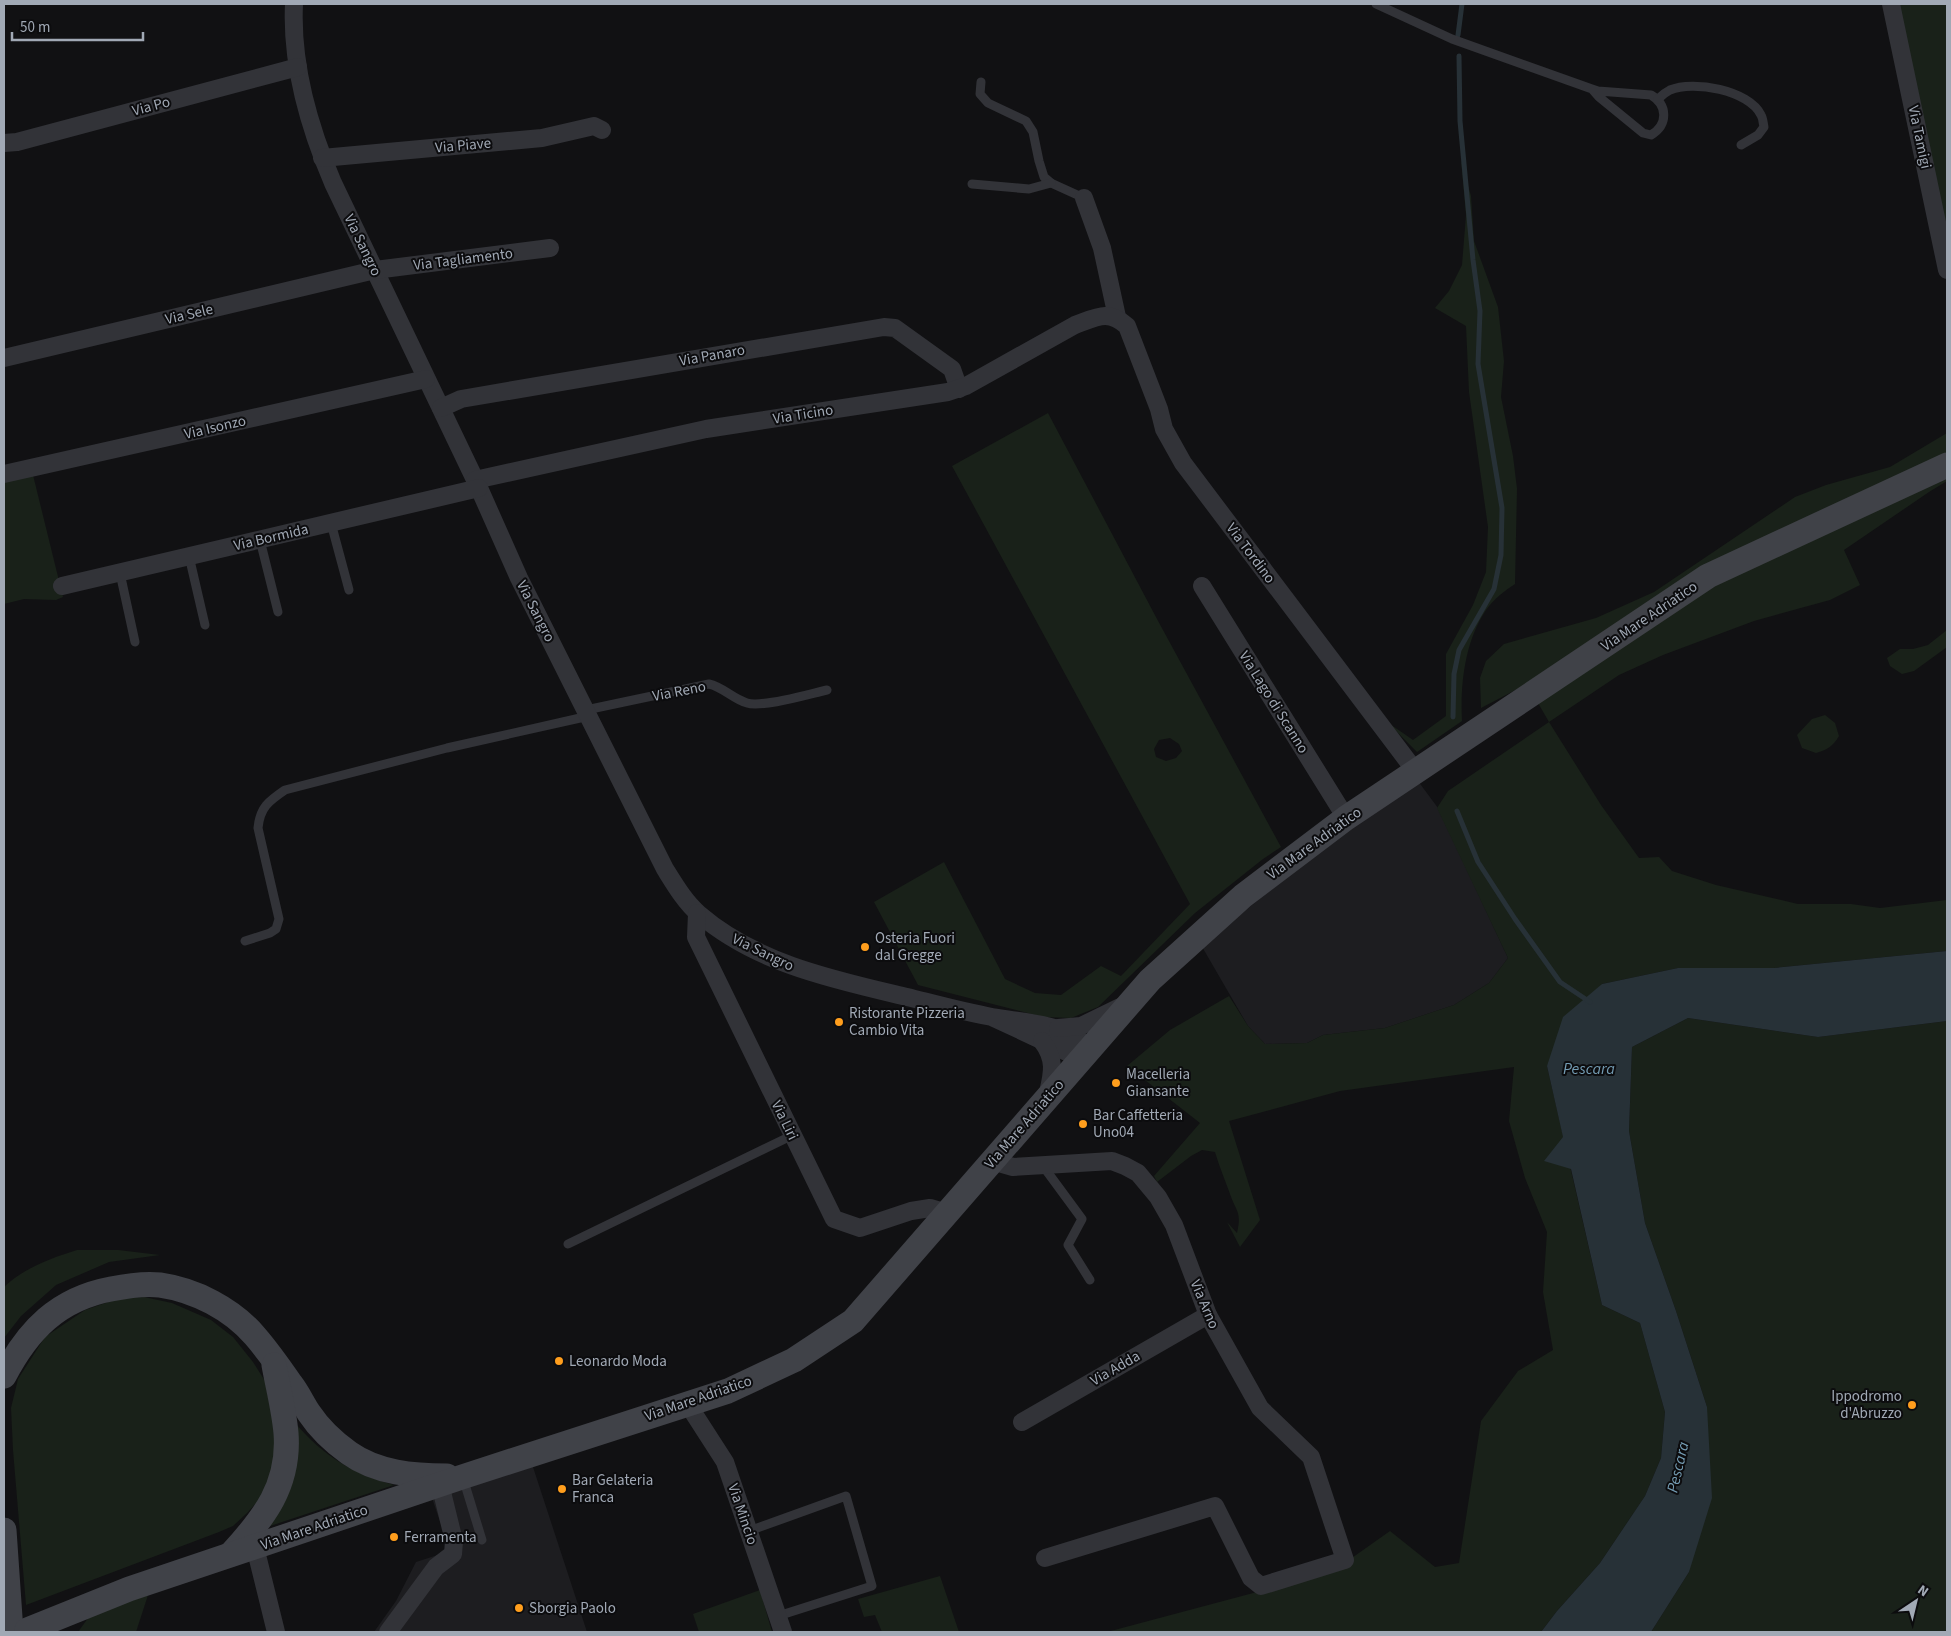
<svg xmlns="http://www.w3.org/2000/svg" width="1951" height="1636" viewBox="0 0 1951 1636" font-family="'Source Sans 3',sans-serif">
<rect width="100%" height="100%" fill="#111113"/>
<!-- built -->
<g fill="#1d1d20">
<polygon points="1415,777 1438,808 1508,958 1489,983 1454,1005 1385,1028 1323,1035 1307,1043 1265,1044 1248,1026 1201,945"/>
<polygon points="532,1464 587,1632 374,1632 396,1601 416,1562 450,1551 432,1498"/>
</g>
<!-- green -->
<g fill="#192119" fill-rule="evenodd">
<polygon points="1896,4 1947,4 1947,246"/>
<path d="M 1461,160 L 1471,196 L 1474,241 L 1498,307 L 1504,361 L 1501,397 L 1513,456 L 1517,489 L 1515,584 C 1504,591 1494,599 1486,610 C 1465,641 1460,684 1462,721 L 1417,752 L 1387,722 L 1413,740 L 1446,716 L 1446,654 L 1473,605 L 1486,572 L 1488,527 L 1469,392 L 1466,326 L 1435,308 L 1449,291 L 1462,265 L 1466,215 Z"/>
<path d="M 1048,413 L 1157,619 L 1281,847 L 1263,859 L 1195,913 L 1098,1007 L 1071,1018 L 1043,1017 L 918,985 L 874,902 L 944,862 L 1005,979 L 1035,993 L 1061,995 L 1101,966 L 1121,976 L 1190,904 L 952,466 ZM 1170,738 L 1179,744 L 1182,751 L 1176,758 L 1166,761 L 1156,757 L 1154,749 L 1159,740 Z"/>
<path d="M 1947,433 L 1947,481 L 1929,492 L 1844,550 L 1860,585 L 1830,600 L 1754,621 L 1663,655 L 1619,675 L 1549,722 L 1601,805 L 1639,858 L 1659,857 L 1672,871 L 1716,885 L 1798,904 L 1851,904 L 1880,908 L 1947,900 L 1947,951 L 1774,968 L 1678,968 L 1602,984 L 1547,1066 L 1602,1305 L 1640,1323 L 1665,1412 L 1661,1458 L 1645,1496 L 1600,1563 L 1557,1611 L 1541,1632 L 1107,1632 L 1332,1572 L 1390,1531 L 1435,1567 L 1459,1563 L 1481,1421 L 1518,1371 L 1553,1350 L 1543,1292 L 1547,1232 L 1525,1178 L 1509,1121 L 1514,1067 L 1340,1091 L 1229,1121 L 1260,1220 L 1240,1247 L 1227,1222 L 1237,1233 C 1242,1211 1236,1212 1230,1194 C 1225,1180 1219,1166 1215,1152 L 1202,1150 L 1191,1156 L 1157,1182 L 1154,1176 L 1200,1123 L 1127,1066 L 1170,1030 L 1229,996 L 1248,1026 L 1265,1044 L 1307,1043 L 1323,1035 L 1385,1028 L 1454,1005 L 1489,983 L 1508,958 L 1437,808 L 1448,791 L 1549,722 L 1527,684 L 1481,708 L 1480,678 L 1486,661 L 1504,644 L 1596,618 L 1654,592 L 1795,497 L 1826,485 L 1890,467 Z"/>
<polygon points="33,475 63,597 56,600 24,599 4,604 4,482"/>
<polygon points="1947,630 1947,647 1914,671 1902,674 1890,666 1887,658 1900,649 1913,649 1928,645"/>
<path d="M 1825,715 L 1835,723 L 1839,736 C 1833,746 1827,750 1816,753 L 1802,748 L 1797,735 L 1812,719 Z"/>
<polygon points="1688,1018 1818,1037 1947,1021 1947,1632 1651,1632 1689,1572 1707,1407 1676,1311 1645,1223 1629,1131 1632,1047"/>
<path d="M 77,1250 L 118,1250 L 160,1255 L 109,1262 L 56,1285 L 21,1316 L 4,1338 L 4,1287 C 24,1268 51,1258 77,1250 Z"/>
<polygon points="144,1297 172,1303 211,1320 233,1337 253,1362 265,1381 277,1442 270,1479 260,1499 247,1513 233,1526 219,1532 26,1605 13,1450 11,1408 18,1379 45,1337 85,1310 117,1299"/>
<path d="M 296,1424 C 323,1456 354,1474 394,1485 L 267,1527 Z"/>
<polygon points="940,1576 959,1632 882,1632 875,1615 864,1617 858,1599"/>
<polygon points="760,1590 772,1632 699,1632 693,1614"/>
<polygon points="149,1592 136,1632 78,1632 91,1614"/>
</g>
<!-- water -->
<polygon fill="#273137" points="1947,951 1947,1021 1818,1037 1688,1018 1632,1047 1629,1131 1645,1223 1676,1311 1707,1407 1712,1498 1689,1572 1651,1632 1541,1632 1557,1611 1600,1563 1645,1496 1661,1458 1665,1412 1640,1323 1602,1305 1571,1169 1544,1161 1563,1137 1547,1066 1563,1017 1602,984 1678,968 1774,968"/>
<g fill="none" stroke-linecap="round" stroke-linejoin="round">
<!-- stream -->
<g stroke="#273137" stroke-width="5">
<polyline points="1458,35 1462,4"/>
<polyline points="1453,717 1454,674 1459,650 1494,589 1501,555 1502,508 1478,364 1480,311 1473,260 1460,121 1459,56"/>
<polyline points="1457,811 1478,862 1515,919 1560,982 1590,1002"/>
</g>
<!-- lane -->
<g stroke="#323338" stroke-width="9">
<path d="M 1376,4 L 1452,39 L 1592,89 L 1598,91 L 1651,95 C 1668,105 1668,125 1651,135 L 1643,133 L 1599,97 L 1592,89"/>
<polyline points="981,82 980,94 988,103 1026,121 1033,132 1039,161 1044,177 1051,183 1084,198"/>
<path d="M 1658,99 C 1661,96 1666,92 1670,90 C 1693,80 1749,90 1761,115 C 1763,118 1763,123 1764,127 L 1758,135 L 1741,145"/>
<polyline points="972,184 1029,189 1051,183"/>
<polyline points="331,523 349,590"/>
<polyline points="260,540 278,612"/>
<polyline points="189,556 205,625"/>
<polyline points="120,573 135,642"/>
<path d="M 586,710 L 709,684 C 723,687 733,699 747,703 C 762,708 809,694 827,690"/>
<path d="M 245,941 L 270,933 L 276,929 L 279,919 L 258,828 C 260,807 269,801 285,790 L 447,748 L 589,716"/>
<polyline points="1043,1166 1082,1219 1068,1245 1090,1280"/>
<polyline points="568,1244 793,1135"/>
<polyline points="463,1478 482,1540"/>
<polyline points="749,1531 846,1496 872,1586 778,1616"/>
</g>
<!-- street -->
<g stroke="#323338" stroke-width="18">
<path d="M 294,4 C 291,65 309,127 333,183 L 479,488 L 519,578 L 665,869 C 675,885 685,902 699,914 C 757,964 835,980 907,997 C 935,1004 964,1012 992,1017 C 1026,1023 1066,1023 1090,1049 L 1069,1053 L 992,1017"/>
<polyline points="1891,4 1947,270"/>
<polyline points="4,143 17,142 298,67"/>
<polyline points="322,158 542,138 594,126 602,130"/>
<polyline points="1084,198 1102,248 1117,317"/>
<polyline points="4,358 375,270 550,248"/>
<polyline points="441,408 461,399 884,327 895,328 952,369 959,389"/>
<polyline points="4,474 426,379"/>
<path d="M 475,480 L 706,429 L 948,392 L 966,386 L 1075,325 C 1097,317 1108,309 1127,326 L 1159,409 L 1164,429 L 1183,463 L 1416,772"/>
<polyline points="62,586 479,488"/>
<polyline points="1202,586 1346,818"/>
<polyline points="697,913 696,937 834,1219 860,1228 911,1211 930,1208 947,1213"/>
<polyline points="1058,1028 1081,1026 1120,1007"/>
<path d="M 1042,1041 C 1057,1061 1052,1075 1047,1097"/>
<polyline points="992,1161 1013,1167 1112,1161 1125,1166 1138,1173 1158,1197 1174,1225 1208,1315 1260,1408 1311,1457 1345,1560 1261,1586 1251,1578 1215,1506 1045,1558"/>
<polyline points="687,1403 725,1462 783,1632"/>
<polyline points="1022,1422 1208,1315"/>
<polyline points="255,1547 276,1632"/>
<polyline points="388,1632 436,1567 453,1554 454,1541 440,1484"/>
</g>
<!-- secondary -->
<g stroke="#404248" stroke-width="25">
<path d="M 4,1376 C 28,1330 58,1299 111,1289 C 126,1286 144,1283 160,1285 C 195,1290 232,1309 255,1336 C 268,1351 280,1368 291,1384 C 298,1393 303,1404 309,1413 C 319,1428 335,1443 349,1453 C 377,1473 414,1476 447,1476"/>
<polyline points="4,1530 11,1632"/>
<path d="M 231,1554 C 264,1518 290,1485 286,1433 C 284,1410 278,1387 274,1365"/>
<polyline points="27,1630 129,1589 462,1477 728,1391 794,1360 853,1321 1150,980 1243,896 1346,818 1708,576 1947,465"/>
</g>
</g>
<!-- markers -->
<g fill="#ff9e1d" stroke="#0c0c0e" stroke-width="2">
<circle cx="865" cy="947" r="5"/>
<circle cx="839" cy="1022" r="5"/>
<circle cx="1116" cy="1083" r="5"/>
<circle cx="1083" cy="1124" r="5"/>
<circle cx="559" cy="1361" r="5"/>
<circle cx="1912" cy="1405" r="5"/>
<circle cx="562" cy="1489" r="5"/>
<circle cx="394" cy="1537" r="5"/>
<circle cx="519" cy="1608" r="5"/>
</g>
<g text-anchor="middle" stroke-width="4" stroke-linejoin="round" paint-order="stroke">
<!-- street labels -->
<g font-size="15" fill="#a1a9b5" stroke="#0c0c0e">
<text transform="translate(151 106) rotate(-15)" y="5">Via Po</text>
<text transform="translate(1920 137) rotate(78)" y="5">Via Tamigi</text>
<text transform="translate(463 145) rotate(-5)" y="5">Via Piave</text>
<text transform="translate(363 245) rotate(64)" y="5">Via Sangro</text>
<text transform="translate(463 259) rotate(-7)" y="5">Via Tagliamento</text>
<text transform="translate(189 314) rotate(-13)" y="5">Via Sele</text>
<text transform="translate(712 355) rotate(-10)" y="5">Via Panaro</text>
<text transform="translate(803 414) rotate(-9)" y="5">Via Ticino</text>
<text transform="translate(215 427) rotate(-13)" y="5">Via Isonzo</text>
<text transform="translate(271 537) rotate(-13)" y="5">Via Bormida</text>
<text transform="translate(1251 553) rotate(53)" y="5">Via Tordino</text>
<text transform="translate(536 611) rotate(63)" y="5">Via Sangro</text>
<text transform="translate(1649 616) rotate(-34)" y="5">Via Mare Adriatico</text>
<text transform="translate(679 691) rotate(-11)" y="5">Via Reno</text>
<text transform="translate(1274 702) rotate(58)" y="5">Via Lago di Scanno</text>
<text transform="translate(1314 843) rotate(-36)" y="5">Via Mare Adriatico</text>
<text transform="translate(763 952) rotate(26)" y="5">Via Sangro</text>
<text transform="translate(785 1120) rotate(64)" y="5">Via Liri</text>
<text transform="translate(1024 1124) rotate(-49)" y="5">Via Mare Adriatico</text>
<text transform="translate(1205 1304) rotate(67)" y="5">Via Arno</text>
<text transform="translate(1115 1368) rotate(-30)" y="5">Via Adda</text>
<text transform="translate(698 1398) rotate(-19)" y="5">Via Mare Adriatico</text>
<text transform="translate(743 1514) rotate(71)" y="5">Via Mincio</text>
<text transform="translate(314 1527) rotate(-19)" y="5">Via Mare Adriatico</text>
</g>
<!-- poi labels -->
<g font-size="15" fill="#a1a9b5" stroke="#0c0c0e" text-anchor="start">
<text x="875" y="943">Osteria Fuori<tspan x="875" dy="17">dal Gregge</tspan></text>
<text x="849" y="1018">Ristorante Pizzeria<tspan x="849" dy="17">Cambio Vita</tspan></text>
<text x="1126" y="1079">Macelleria<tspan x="1126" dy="17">Giansante</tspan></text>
<text x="1093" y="1120">Bar Caffetteria<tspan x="1093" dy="17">Uno04</tspan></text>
<text x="569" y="1366">Leonardo Moda</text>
<text x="1902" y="1401" text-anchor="end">Ippodromo<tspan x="1902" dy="17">d'Abruzzo</tspan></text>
<text x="572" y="1485">Bar Gelateria<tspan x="572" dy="17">Franca</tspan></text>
<text x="404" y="1542">Ferramenta</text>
<text x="529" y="1613">Sborgia Paolo</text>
</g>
<!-- water labels -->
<g font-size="16" font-style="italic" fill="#749cb3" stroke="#0c0c0e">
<text x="1589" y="1074">Pescara</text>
<text transform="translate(1677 1467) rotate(-77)" y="6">Pescara</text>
</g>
</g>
<!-- border -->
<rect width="1951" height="1636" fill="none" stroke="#a1a9b5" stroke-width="10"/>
<!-- north arrow -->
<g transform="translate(1916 1601) rotate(35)" stroke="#0c0c0e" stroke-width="4" paint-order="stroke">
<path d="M0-4L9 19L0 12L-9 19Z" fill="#a1a9b5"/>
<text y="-8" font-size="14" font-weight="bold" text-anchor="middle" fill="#a1a9b5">N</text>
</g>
<!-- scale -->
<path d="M12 32v8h131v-8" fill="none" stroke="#a1a9b5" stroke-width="2.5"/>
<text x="20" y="32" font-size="15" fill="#a1a9b5" stroke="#0c0c0e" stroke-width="4" paint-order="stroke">50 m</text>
</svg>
